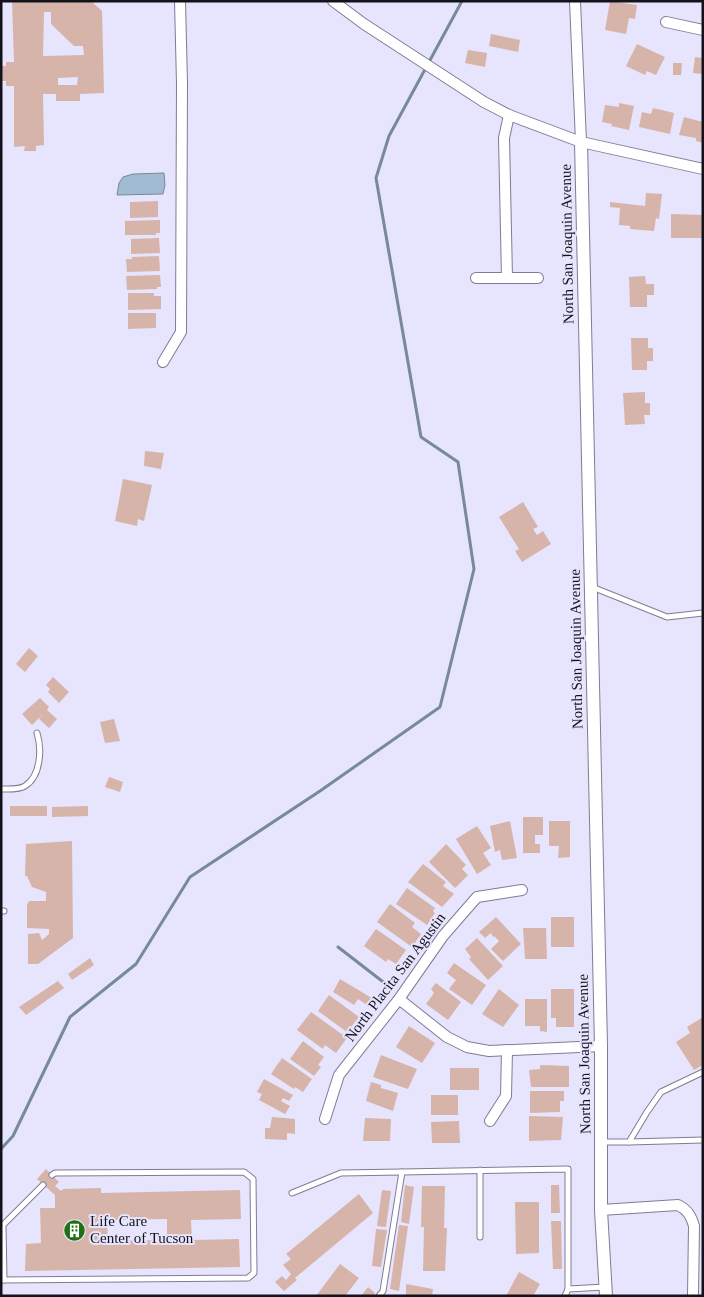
<svg xmlns="http://www.w3.org/2000/svg" width="704" height="1297" viewBox="0 0 704 1297" font-family="'Times New Roman',serif">
<rect width="100%" height="100%" fill="#e7e4fe"/>
<!-- water -->
<polygon fill="#a1bcd2" stroke="#77899b" points="164,173 165,185 163,194 117,195 119,183 123,177 133,174"/>
<g fill="none" stroke-linecap="round" stroke-linejoin="round">
<!-- stream -->
<g stroke="#77899b" stroke-width="3">
<polyline points="338,947 391,988"/>
<polyline points="1,1149 13,1136 70,1017 136,964 190,877 320,791 440,707 474,569 458,462 421,437 376,178 389,136 462,1"/>
</g>
</g>
<!-- building -->
<g fill="#d7b4a9" fill-rule="evenodd">
<path d="M 12,1 L 91,1 L 102,11 L 104,93 L 80,94 L 80,101 L 56,101 L 56,94 L 43,94 L 44,145 L 36,146 L 36,151 L 24,151 L 25,146 L 14,147 L 14,86 L 6,86 L 6,81 L 1,81 L 1,66 L 6,66 L 6,62 L 14,62 ZM 44,12 L 51,12 L 51,24 L 74,46 L 83,46 L 84,55 L 43,56 ZM 78,77 L 77,85 L 58,85 L 58,78 Z"/>
<polygon points="610,1 637,5 635,19 629,18 626,34 605,30"/>
<polygon points="491,34 520,40 518,52 489,46"/>
<polygon points="637,44 665,57 656,75 647,71 645,75 626,66"/>
<polygon points="468,50 487,53 485,67 465,63"/>
<polygon points="695,57 703,58 703,74 693,73"/>
<polygon points="673,63 682,63 681,75 673,75"/>
<polygon points="619,103 634,106 629,130 611,126 612,124 602,122 605,105 619,107"/>
<polygon points="653,108 674,113 670,134 639,127 642,112 651,114"/>
<polygon points="684,117 703,122 703,143 696,141 696,138 679,135"/>
<polygon points="646,193 662,194 659,219 656,218 654,231 630,229 630,226 619,225 620,208 610,207 610,202 645,206"/>
<polygon points="158,201 158,217 130,218 130,202"/>
<polygon points="671,214 703,215 703,238 671,238"/>
<polygon points="160,220 160,233 156,233 156,235 125,235 125,221"/>
<polygon points="159,238 160,253 131,254 131,239"/>
<polygon points="159,256 160,271 127,272 126,259 132,259 132,257"/>
<polygon points="160,275 161,287 157,287 157,289 127,290 126,276"/>
<polygon points="645,276 646,284 654,284 654,295 647,295 647,307 630,307 629,277"/>
<polygon points="128,293 154,293 154,296 161,296 161,309 128,310"/>
<polygon points="128,313 156,313 156,328 128,329"/>
<polygon points="631,338 648,338 648,348 653,348 653,361 647,361 647,370 632,370"/>
<polygon points="645,392 645,403 650,403 650,415 644,415 645,424 625,425 623,393"/>
<polygon points="145,451 164,453 161,469 144,466"/>
<polygon points="123,479 152,485 144,521 138,519 137,526 115,521"/>
<polygon points="523,502 538,527 533,529 537,535 543,531 551,544 522,562 515,551 519,549 499,517"/>
<polygon points="29,648 38,656 25,672 16,664"/>
<polygon points="53,677 69,692 59,703 48,692 50,689 46,685"/>
<polygon points="40,698 49,707 47,710 57,719 49,728 39,719 43,714 32,725 22,714"/>
<polygon points="114,719 120,741 105,743 100,722"/>
<polygon points="109,777 123,782 120,792 105,787"/>
<rect x="10" y="806" width="37" height="10"/>
<polygon points="88,806 88,816 52,817 52,807"/>
<polygon points="523,817 543,817 543,835 535,835 535,844 540,844 540,853 523,853"/>
<polygon points="510,821 517,858 502,860 500,850 495,852 490,826"/>
<polygon points="549,821 570,821 570,857 558,858 559,846 549,846"/>
<polygon points="477,826 491,848 483,853 491,865 477,874 456,839"/>
<polygon points="72,841 73,938 38,964 28,964 28,934 39,933 42,940 49,934 49,929 27,928 27,905 29,901 46,901 46,892 32,887 27,876 25,876 26,844"/>
<polygon points="446,844 466,865 462,869 468,875 455,888 429,862"/>
<polygon points="423,864 446,882 443,886 454,894 442,907 408,882"/>
<polygon points="407,888 435,908 433,911 435,913 427,925 396,904"/>
<polygon points="390,904 415,923 412,927 421,934 412,947 377,922"/>
<polygon points="496,917 521,944 503,961 491,949 499,941 494,936 493,937 491,933 485,938 479,932"/>
<rect x="551" y="917" width="23" height="30"/>
<polygon points="523,928 546,928 547,959 525,959"/>
<polygon points="376,929 406,950 396,964 388,959 386,962 364,946"/>
<polygon points="477,938 503,966 488,980 469,959 471,957 465,949"/>
<polygon points="90,958 94,965 72,980 68,974"/>
<polygon points="454,963 486,985 472,1005 449,989 456,980 447,973"/>
<polygon points="340,979 375,1000 370,1007 358,999 354,1005 333,992"/>
<polygon points="58,981 64,988 26,1015 19,1007"/>
<polygon points="436,983 461,1002 448,1020 426,1004 434,993 431,989"/>
<polygon points="499,989 519,1005 503,1027 482,1014"/>
<polygon points="551,989 574,989 574,1027 556,1027 556,1018 551,1018"/>
<polygon points="329,995 359,1017 347,1032 318,1011"/>
<polygon points="525,999 547,999 547,1032 540,1031 540,1026 525,1026"/>
<polygon points="311,1012 347,1038 336,1053 325,1045 323,1049 297,1030"/>
<polygon points="703,1017 703,1065 694,1070 676,1042 690,1033 687,1027"/>
<polygon points="409,1026 435,1043 422,1063 396,1047"/>
<polygon points="303,1041 324,1057 318,1065 321,1067 314,1076 290,1059"/>
<polygon points="381,1055 417,1069 408,1089 373,1077"/>
<polygon points="282,1058 312,1079 303,1092 295,1087 294,1089 271,1074"/>
<polygon points="540,1065 569,1066 569,1087 531,1087 529,1070 540,1069"/>
<rect x="450" y="1068" width="29" height="22"/>
<polygon points="264,1079 293,1095 289,1101 283,1098 281,1101 290,1106 285,1114 259,1100 262,1094 257,1092"/>
<polygon points="371,1082 381,1085 381,1088 398,1093 393,1111 366,1101"/>
<polygon points="530,1091 564,1091 564,1101 560,1101 560,1112 530,1113"/>
<rect x="431" y="1095" width="27" height="20"/>
<polygon points="529,1116 563,1117 561,1140 529,1141"/>
<polygon points="272,1117 295,1119 295,1134 287,1133 287,1140 265,1139 265,1128 270,1128"/>
<polygon points="365,1118 391,1119 390,1141 363,1141"/>
<polygon points="459,1121 460,1143 432,1143 431,1122"/>
<path d="M 46,1169 L 59,1182 L 55,1186 L 61,1191 L 63,1189 L 101,1188 L 101,1193 L 240,1190 L 241,1219 L 191,1220 L 192,1240 L 239,1239 L 240,1267 L 25,1271 L 26,1244 L 41,1243 L 40,1208 L 55,1208 L 55,1195 L 37,1179 ZM 167,1219 L 167,1240 L 108,1241 L 107,1220 Z"/>
<polygon points="405,1185 414,1187 409,1224 401,1222"/>
<polygon points="551,1185 559,1185 560,1213 551,1213"/>
<polygon points="422,1186 445,1186 444,1228 447,1228 445,1271 423,1271 424,1227 421,1227"/>
<polygon points="382,1190 391,1191 386,1227 377,1226"/>
<polygon points="359,1194 373,1213 295,1278 297,1280 284,1291 275,1282 282,1276 286,1280 291,1274 283,1265 291,1259 286,1254"/>
<polygon points="515,1202 539,1202 539,1253 516,1254"/>
<polygon points="551,1221 561,1221 562,1269 553,1269"/>
<polygon points="399,1225 408,1226 399,1291 390,1289"/>
<polygon points="376,1229 387,1230 381,1267 372,1266"/>
<polygon points="340,1264 359,1278 345,1296 316,1296"/>
<polygon points="519,1272 540,1284 533,1296 506,1296"/>
<polygon points="406,1284 433,1289 432,1296 406,1296"/>
<polygon points="368,1287 375,1293 373,1296 361,1296"/>
</g>
<g fill="none" stroke-linecap="round" stroke-linejoin="round">
<defs>
<g id="service">
<polyline points="592,587 667,617 703,613"/>
<path d="M 1,789 C 9,789 19,790 25,786 C 41,776 42,749 37,733"/>
<polyline points="1,911 4,911"/>
<polyline points="601,1142 629,1142 647,1112 661,1092 703,1072"/>
<polyline points="629,1142 703,1140"/>
<polyline points="480,1170 480,1237"/>
<polyline points="292,1193 341,1173 402,1172"/>
<polyline points="1,1280 248,1278 254,1273 253,1179 244,1172 55,1173 52,1175"/>
<polyline points="4,1280 3,1225 43,1185"/>
<polyline points="568,1289 605,1287"/>
<polyline points="379,1296 383,1291 402,1172 568,1169 568,1289 565,1296"/>
</g>
<g id="minor">
<polyline points="333,1 364,24 484,102 509,115 581,142 703,169"/>
<polyline points="575,1 581,142"/>
<polyline points="666,22 703,30"/>
<polyline points="476,278 538,278"/>
<polyline points="507,278 504,138 509,115"/>
<polyline points="163,362 181,332 182,84 180,1"/>
<polyline points="399,999 447,1037 467,1047 489,1051 601,1046"/>
<polyline points="325,1119 339,1075 399,999 443,936 477,897 522,890"/>
<polyline points="490,1121 506,1096 507,1050"/>
<path d="M 601,1210 L 678,1205 C 688,1210 691,1216 694,1226 L 693,1296"/>
</g>
<polyline id="tertiary" points="581,142 601,1046 601,1210 606,1296"/>
</defs>
<!-- service casing -->
<use href="#service" stroke="#7f7c94" stroke-width="7"/>
<!-- minor casing -->
<use href="#minor" stroke="#7f7c94" stroke-width="12"/>
<!-- tertiary casing -->
<use href="#tertiary" stroke="#7f7c94" stroke-width="14"/>
<!-- service -->
<use href="#service" stroke="#fff" stroke-width="5"/>
<!-- minor -->
<use href="#minor" stroke="#fff" stroke-width="10"/>
<!-- tertiary -->
<use href="#tertiary" stroke="#fff" stroke-width="12"/>
</g>
<!-- icons -->
<defs>
<symbol id="building-disc" viewBox="-11 -11 22 22"><circle r="9.5" fill="#206f13" stroke="#e7e4fe"/><path d="M-4-6H4V6H1V3H-1V6H-4ZM-2.5-4.3h1.7v1.8h-1.7ZM.8-4.3h1.7v1.8H.8ZM-2.5-1h1.7V.8h-1.7ZM.8-1h1.7V.8H.8Z" fill="#fff"/></symbol>
</defs>
<g fill-rule="evenodd">
<use href="#building-disc" x="62" y="1218" width="25" height="25"/>
</g>
<g text-anchor="middle" stroke-width="4" stroke-linejoin="round" paint-order="stroke">
<!-- street labels -->
<g font-size="15" fill="#14131c" stroke="#e7e4fe">
<text transform="translate(567 244) rotate(-91)" y="5">North San Joaquin Avenue</text>
<text transform="translate(576 649) rotate(-91)" y="5">North San Joaquin Avenue</text>
<text transform="translate(395 977) rotate(-53)" y="5">North Placita San Agustin</text>
<text transform="translate(584 1054) rotate(-91)" y="5">North San Joaquin Avenue</text>
</g>
<!-- poi labels -->
<g font-size="15" fill="#14131c" stroke="#e7e4fe" text-anchor="start">
<text x="90" y="1226">Life Care<tspan x="90" dy="17">Center of Tucson</tspan></text>
</g>
</g>
<!-- border -->
<rect width="704" height="1297" fill="none" stroke="#14131c" stroke-width="5"/>
</svg>
